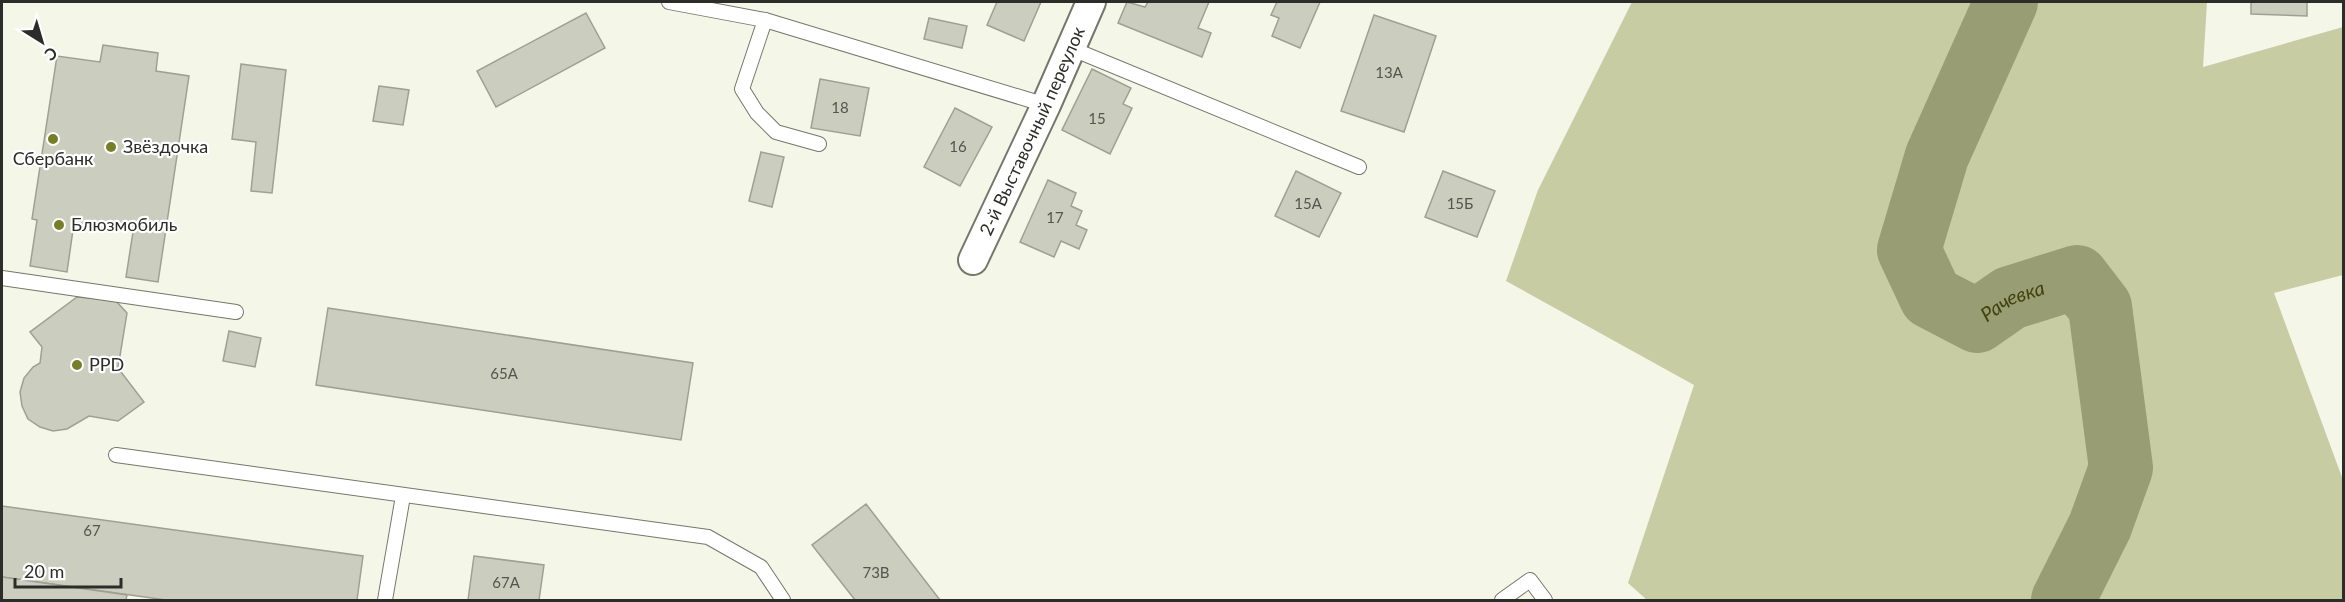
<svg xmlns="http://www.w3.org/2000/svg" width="2345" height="602" viewBox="0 0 2345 602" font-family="Lato,sans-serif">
<rect width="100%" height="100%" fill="#f4f6e8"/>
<!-- green -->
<polygon fill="#c7cca2" points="1632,2 2207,2 2203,67 2343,27 2343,275 2274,293 2343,480 2343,600 1647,600 1628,583 1694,385 1506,281 1538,190"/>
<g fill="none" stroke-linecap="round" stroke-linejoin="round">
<!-- river -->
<path stroke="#989d73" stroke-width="64" id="s1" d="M 2006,2 L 1937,156 L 1909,250 L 1931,297 L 1977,321 L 2010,298 L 2077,277 L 2100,307 L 2121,468 L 2100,526 L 2063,600"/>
</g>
<!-- building -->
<g fill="#cbcdbf" stroke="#9ea093" stroke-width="1.5">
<polygon points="997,2 1041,2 1024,41 987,25"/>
<polygon points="1127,2 1145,7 1148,2 1209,2 1198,28 1211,33 1202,57 1118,23"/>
<polygon points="1277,2 1320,2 1300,48 1272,36 1279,18 1271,15"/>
<polygon points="2251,2 2307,2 2307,16 2251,14"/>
<polygon points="586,13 605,48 496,107 477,71"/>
<polygon points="1374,15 1436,36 1404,132 1341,111"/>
<polygon points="929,18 967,26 962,48 924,39"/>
<polygon points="103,45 158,53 156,71 189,76 158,282 126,277 133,232 74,223 67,272 30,266 37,220 32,219 57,56 100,62"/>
<polygon points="241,64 286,70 272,193 251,191 256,142 232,139"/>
<polygon points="1092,69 1131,88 1123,104 1132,108 1110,154 1062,130"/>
<polygon points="820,79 869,88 860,136 811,128"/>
<polygon points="379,86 409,90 403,125 373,121"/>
<polygon points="955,108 992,127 960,186 924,167"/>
<polygon points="761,152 784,157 772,207 749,201"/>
<polygon points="1296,171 1341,193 1319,237 1275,216"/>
<polygon points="1443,171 1495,191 1477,237 1425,217"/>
<polygon points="1048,180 1076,193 1071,206 1082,211 1076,225 1087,230 1079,249 1061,241 1054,257 1020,242"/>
<polygon points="77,297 115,300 127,313 118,368 144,402 118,421 89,416 67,429 53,431 40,427 28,419 22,406 20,392 24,378 33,367 40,363 42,347 30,332"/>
<polygon points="328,308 693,363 681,440 316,385"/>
<polygon points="229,331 261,338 255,367 223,361"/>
<polygon points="866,504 940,600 855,600 812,545"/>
<polygon points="2,506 363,556 357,600 166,600 2,577"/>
<polygon points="474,556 544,565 539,600 468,600"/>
<polygon points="2,577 127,595 126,600 2,600"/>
</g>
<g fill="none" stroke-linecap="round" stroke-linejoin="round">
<defs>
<g id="lane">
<polyline points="669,2 765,20 1046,105"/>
<polyline points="765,20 742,89 757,113 776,132 819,144"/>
<polyline points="1070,48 1359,167"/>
<polyline points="2,278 236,312"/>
<polyline points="116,455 708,537 761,567 783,600"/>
<polyline points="385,600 403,496"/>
<polyline points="1502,600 1530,580 1545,600"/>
</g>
<g id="street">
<path id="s2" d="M 973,260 L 1046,105 L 1091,2"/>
</g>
</defs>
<!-- lane casing -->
<use href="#lane" stroke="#75776a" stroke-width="16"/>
<!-- street casing -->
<use href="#street" stroke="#75776a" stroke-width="32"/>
<!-- lane -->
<use href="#lane" stroke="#fff" stroke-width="14"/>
<!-- street -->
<use href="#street" stroke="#fff" stroke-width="28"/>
</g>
<!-- markers -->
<g fill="#777e28" stroke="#fff" stroke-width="2">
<circle cx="53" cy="139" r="6"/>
<circle cx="111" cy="147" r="6"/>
<circle cx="59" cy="225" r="6"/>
<circle cx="77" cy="365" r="6"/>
</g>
<g text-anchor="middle" stroke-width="4.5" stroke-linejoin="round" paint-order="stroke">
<!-- number labels -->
<g font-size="15" fill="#54554e">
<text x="1389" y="78">13А</text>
<text x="840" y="113">18</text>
<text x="1097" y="124">15</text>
<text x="958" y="152">16</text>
<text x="1308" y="209">15А</text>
<text x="1460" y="209">15Б</text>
<text x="1055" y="223">17</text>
<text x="504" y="379">65А</text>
<text x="92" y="536">67</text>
<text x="876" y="578">73В</text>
<text x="506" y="588">67А</text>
</g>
<!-- street labels -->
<g font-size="18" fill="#2c2d28" stroke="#fff">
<text dy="6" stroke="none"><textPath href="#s2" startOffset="142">2-й Выставочный переулок</textPath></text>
</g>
<!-- poi labels -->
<g font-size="18" fill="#2c2d28" stroke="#fff" text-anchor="start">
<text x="123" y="153">Звёздочка</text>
<text x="53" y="165" text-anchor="middle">Сбербанк</text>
<text x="71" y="231">Блюзмобиль</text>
<text x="89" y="371">PPD</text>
</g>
<!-- water labels -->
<g font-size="20" font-style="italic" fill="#3f4310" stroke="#fff">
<text dy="7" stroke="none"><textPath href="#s1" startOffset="412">Рачевка</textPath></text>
</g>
</g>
<!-- border -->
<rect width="2345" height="602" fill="none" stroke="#2c2d28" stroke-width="6"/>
<!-- north arrow -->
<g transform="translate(42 42) rotate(143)" stroke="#ffffff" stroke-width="4.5" paint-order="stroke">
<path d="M0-4.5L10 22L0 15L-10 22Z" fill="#2c2d28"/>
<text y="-9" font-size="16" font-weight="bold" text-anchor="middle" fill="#2c2d28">С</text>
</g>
<!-- scale -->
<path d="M15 578v9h106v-9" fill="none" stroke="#2c2d28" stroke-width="3"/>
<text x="24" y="578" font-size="18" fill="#2c2d28" stroke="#ffffff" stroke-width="4.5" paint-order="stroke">20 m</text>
</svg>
